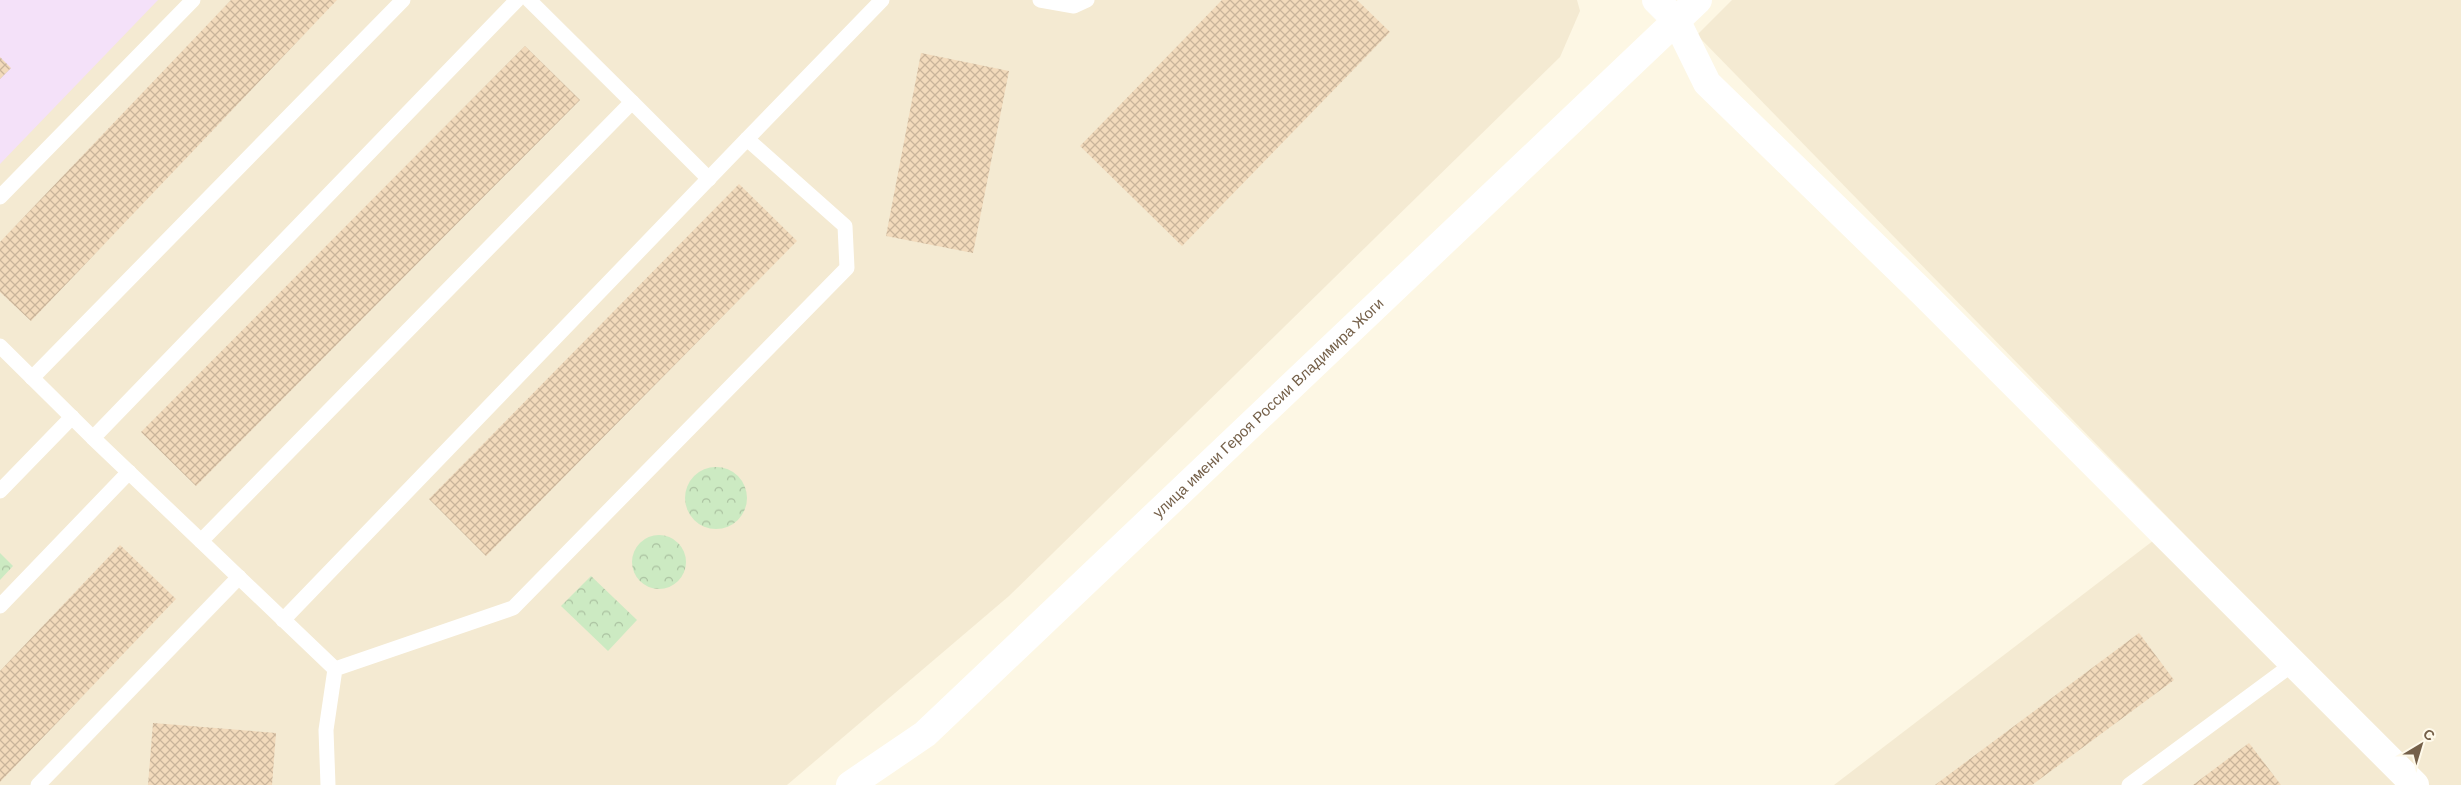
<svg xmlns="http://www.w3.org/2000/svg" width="2461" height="785" viewBox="0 0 2461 785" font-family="Arial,sans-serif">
<defs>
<pattern id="forest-crowns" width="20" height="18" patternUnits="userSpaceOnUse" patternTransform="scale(1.25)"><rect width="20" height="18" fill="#cceac2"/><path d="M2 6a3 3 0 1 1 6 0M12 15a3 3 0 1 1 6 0" fill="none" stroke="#aac1a0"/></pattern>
<pattern id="building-cross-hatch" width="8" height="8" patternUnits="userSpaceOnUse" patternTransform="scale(1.25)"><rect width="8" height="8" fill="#f2dabb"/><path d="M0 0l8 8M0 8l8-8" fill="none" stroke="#c9b49a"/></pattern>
</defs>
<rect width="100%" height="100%" fill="#fdf7e4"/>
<!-- residential -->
<g fill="#f4ead2">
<polygon points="0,0 1577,0 1580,11 1560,57 1009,596 787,785 0,785"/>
<polygon points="1732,0 2461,0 2461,785 2429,785 1697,35"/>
<polygon points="2158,537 2402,785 1834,785"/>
</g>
<!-- education -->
<polygon fill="#f4e1f9" points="0,0 158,0 0,164"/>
<!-- forest -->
<g fill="url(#forest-crowns)">
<circle cx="716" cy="498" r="31"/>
<circle cx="659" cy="562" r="27"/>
<polygon points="0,553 13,566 0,580"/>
<polygon points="591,576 637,620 608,651 561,606"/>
</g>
<!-- building -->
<g fill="url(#building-cross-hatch)">
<polygon points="231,0 337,0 31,321 0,292 0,242"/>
<polygon points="1222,0 1357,0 1390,32 1182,246 1080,146"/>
<polygon points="525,46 580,100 196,486 141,432"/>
<polygon points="921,53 1009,71 973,253 886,236"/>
<polygon points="0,57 11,68 0,79"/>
<polygon points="739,184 797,241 486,556 429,499"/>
<polygon points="120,545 176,599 0,782 0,671"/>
<polygon points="2139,633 2174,680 2032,785 1935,785"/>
<polygon points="153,723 276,733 272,785 148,785"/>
<polygon points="2249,743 2281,785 2193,785"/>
</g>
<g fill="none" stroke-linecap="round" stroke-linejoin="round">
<!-- lane -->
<g stroke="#fff" stroke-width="15">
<polyline points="529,0 632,102"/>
<polyline points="1040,0 1074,6 1087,0"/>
<polyline points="747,139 882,0"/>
<polyline points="0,197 193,0"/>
<polyline points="0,346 93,438"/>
<polyline points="32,378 403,0"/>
<polyline points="0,491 72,417"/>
<polyline points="201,541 93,438 517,0"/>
<polyline points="0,606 129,472"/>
<polyline points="283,620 747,139 845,226 847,268 513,608 335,669 326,730 328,785"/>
<polyline points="335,669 201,541 632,102 709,179"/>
<polyline points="38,785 239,577"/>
<polyline points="2129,785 2293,664"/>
</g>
<!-- street -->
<polyline stroke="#fff" stroke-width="28" points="1676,20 1707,83 1923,293 2415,785"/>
<!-- secondary -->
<g stroke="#fff" stroke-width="28">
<polyline points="1656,0 1676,20"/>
<path id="s1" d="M 850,785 L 925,734 L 1698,0"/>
</g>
</g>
<g text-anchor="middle" stroke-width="4" stroke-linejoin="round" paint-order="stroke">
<!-- street labels -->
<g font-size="15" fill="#756049" stroke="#fffaeb">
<text dy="5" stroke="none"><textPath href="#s1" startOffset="564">улица имени Героя России Владимира Жоги</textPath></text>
</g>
</g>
<!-- north arrow -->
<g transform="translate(2421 745) rotate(38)" stroke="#fffaeb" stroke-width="4" paint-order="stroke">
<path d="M0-4L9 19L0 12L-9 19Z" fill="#756049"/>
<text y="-8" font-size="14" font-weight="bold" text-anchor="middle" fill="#756049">С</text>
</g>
</svg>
